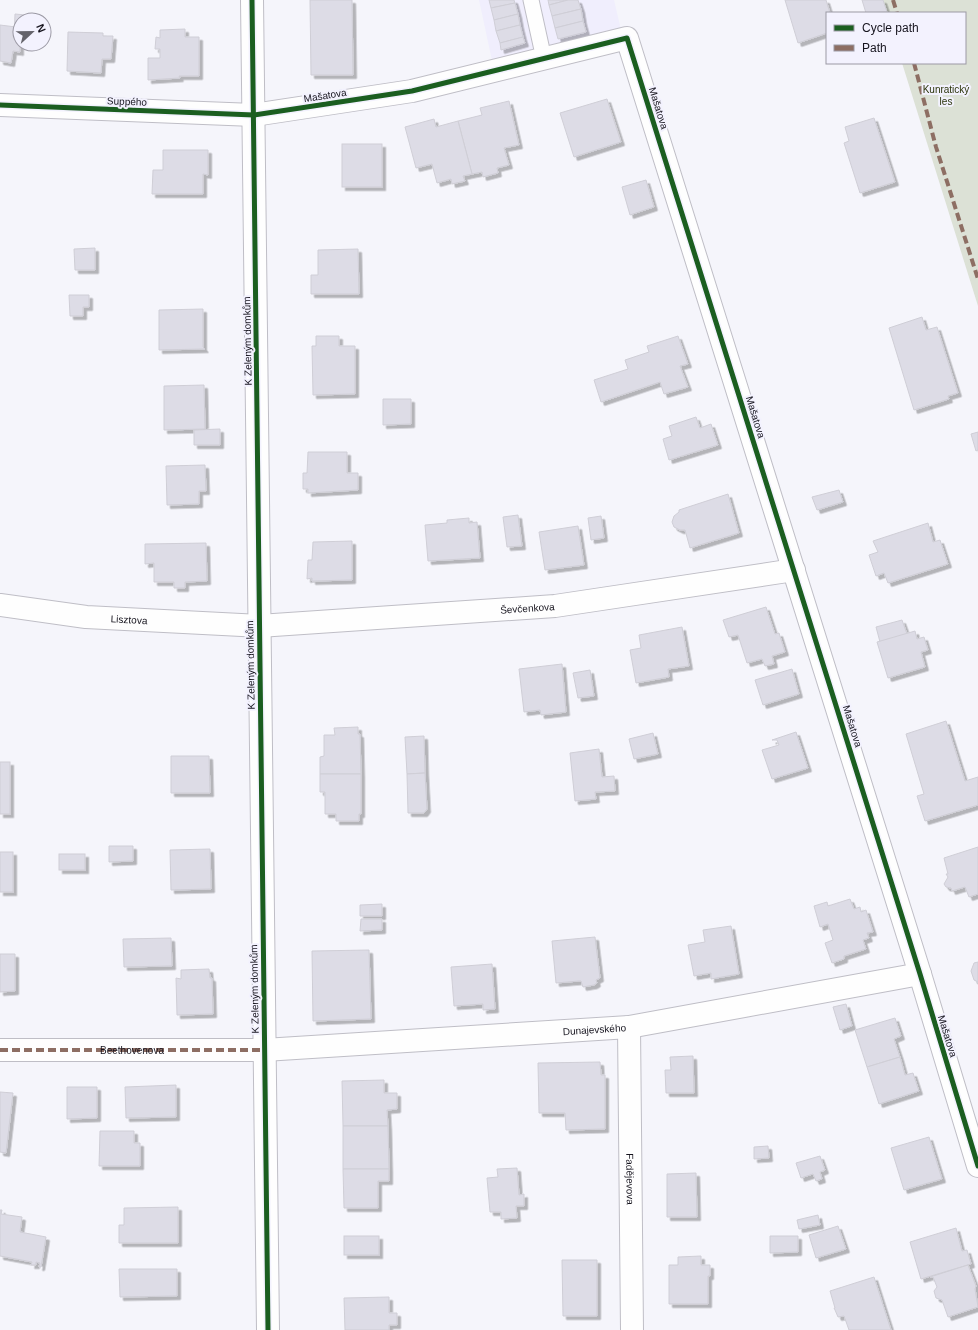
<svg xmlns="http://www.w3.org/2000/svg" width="978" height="1330" viewBox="0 0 978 1330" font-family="Arial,sans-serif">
<defs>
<filter id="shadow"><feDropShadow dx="3.5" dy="3.5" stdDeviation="0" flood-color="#0004"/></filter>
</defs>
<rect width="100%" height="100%" fill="#f5f5fb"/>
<!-- built -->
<polygon fill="#f0eefd" points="479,0 614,0 621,30 493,65"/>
<!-- green -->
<polygon fill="#dce1d6" points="883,0 978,0 978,306 902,63 965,63 965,13 887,13"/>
<!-- building -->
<g fill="#dddce6" stroke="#cfced6" filter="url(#shadow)">
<polygon points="310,0 352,0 353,75 311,75"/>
<polygon points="489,0 514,0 515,3 491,8"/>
<polygon points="548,0 568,0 549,5"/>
<polygon points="568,0 578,0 581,9 552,16 549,5"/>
<polygon points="785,0 826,0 830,13 827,13 827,33 798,43"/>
<polygon points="862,0 883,0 887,12 866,13"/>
<polygon points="515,3 518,14 494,20 491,8"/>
<polygon points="581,9 583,21 555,28 552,16"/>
<polygon points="15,14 37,16 37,20 20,20 20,38 14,38"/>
<polygon points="518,14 520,25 496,31 494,20"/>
<polygon points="583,21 586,32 558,39 555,28"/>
<polygon points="0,25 16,27 14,38 20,38 20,52 13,51 11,63 0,61"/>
<polygon points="520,25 523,37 500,43 496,31"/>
<polygon points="185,29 185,37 199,37 199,76 179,76 180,78 148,80 148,58 160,58 160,49 155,49 156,37 160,38 160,30"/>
<polygon points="68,32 103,33 103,36 113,36 111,59 102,59 101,73 67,71"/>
<polygon points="523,37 525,43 501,50 500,43"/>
<polygon points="607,99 621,142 574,157 560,113"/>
<polygon points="509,101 519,145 504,148 509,165 497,168 498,173 483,177 482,172 472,174 458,121 482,115 480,108"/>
<polygon points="874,118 895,182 860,193 844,143 849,141 845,127"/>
<polygon points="434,119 436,127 458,121 472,174 463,176 465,181 452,184 451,179 437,183 432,164 416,168 405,127"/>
<rect x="342" y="144" width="40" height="43"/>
<polygon points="163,150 208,150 208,175 203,174 203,194 152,194 153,170 163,170"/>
<polygon points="646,180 654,207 630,215 622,187"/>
<polygon points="95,248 95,270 75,270 74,249"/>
<polygon points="358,249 359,294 311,294 311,275 318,275 318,250"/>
<polygon points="69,295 89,295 89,307 83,307 83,316 70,316"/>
<polygon points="203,309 203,347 205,349 159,350 159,310"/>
<polygon points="922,317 926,330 937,327 958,393 948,396 949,399 914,410 889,328"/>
<polygon points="316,336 339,336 339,346 355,346 355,394 313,395 312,346 316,346"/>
<polygon points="678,336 688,364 680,366 688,387 664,394 660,382 601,402 594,380 628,369 625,360 649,352 647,346"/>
<polygon points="204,385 205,429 164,430 164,386"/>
<polygon points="383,399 411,399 411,424 383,425"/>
<polygon points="696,417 700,428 711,424 718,445 669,460 663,439 672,436 669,426"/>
<polygon points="220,429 220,445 194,445 194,430"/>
<polygon points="978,432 978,450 976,451 971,434"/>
<polygon points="308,452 347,452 347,473 358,473 358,490 308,493 308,489 303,489 303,473 307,473"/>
<polygon points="205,465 206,491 199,491 199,504 167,505 166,466"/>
<polygon points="839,490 843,502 817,510 812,497"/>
<polygon points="728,494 739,533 690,548 685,530 680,530 674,527 672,522 674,516 679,512 679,510"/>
<polygon points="518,515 522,546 507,547 503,517"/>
<polygon points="601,516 604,538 591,540 588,518"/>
<polygon points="469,518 469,523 477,522 480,558 428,561 425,525 447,523 447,520"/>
<polygon points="928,523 933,542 940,540 948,564 888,583 884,573 876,576 869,555 878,552 873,541"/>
<polygon points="578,526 584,565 545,570 539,532"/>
<polygon points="352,541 352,580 312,581 312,578 307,579 308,560 312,560 313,542"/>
<polygon points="206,543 207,581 185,582 185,588 174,588 174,582 154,582 154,563 145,564 145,544"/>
<polygon points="766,607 775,634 779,633 785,652 772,656 774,664 765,666 762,659 747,663 738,635 729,637 723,620"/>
<polygon points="902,620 907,634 880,642 876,627"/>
<polygon points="682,627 689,666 668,669 669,677 636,683 630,650 641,648 639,635"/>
<polygon points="915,631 917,639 924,637 928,650 921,652 925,667 888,678 877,642"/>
<polygon points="562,664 566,712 541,715 540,710 524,712 519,669"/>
<polygon points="792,669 799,694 763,705 755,680"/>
<polygon points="590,670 594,696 578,698 573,673"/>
<polygon points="946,721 965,781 978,777 978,805 925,821 917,796 924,794 906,734"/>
<polygon points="358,727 358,734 360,734 361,774 320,774 320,757 324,756 324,735 335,735 334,728"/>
<polygon points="796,732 808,768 772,779 762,750 779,745 777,740 772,740"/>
<polygon points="653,733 658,754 634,759 629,739"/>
<polygon points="424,736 425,773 407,774 405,737"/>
<polygon points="599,749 602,777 614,776 615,791 595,792 596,799 575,801 570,753"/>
<polygon points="171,756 209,756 210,793 171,793"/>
<rect x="0" y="762" width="10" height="52"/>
<polygon points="425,773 427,809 424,813 408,813 407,774"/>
<polygon points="320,774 361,774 361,814 359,814 359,821 336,821 336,814 325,814 325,792 320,792"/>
<polygon points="109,846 133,846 133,861 109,862"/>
<polygon points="978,847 978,894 969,897 965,887 952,891 951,888 946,887 944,884 948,877 946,874 948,874 944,858"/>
<polygon points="210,849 211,889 171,890 170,850"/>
<rect x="0" y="852" width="13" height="40"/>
<rect x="59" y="854" width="26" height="16"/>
<polygon points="850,899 854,909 860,907 861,912 866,910 873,932 867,933 869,938 863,940 866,949 844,956 844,959 832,963 825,943 833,940 828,924 820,927 814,906 827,902 828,906"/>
<polygon points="382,904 382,916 360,916 360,905"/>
<polygon points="361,919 382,919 382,930 360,931"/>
<polygon points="731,926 739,974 711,979 711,973 694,976 688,945 705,942 703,930"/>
<polygon points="595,937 600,978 596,980 597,983 594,985 583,987 581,981 579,981 556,983 552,941"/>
<polygon points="171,938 172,966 124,967 123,939"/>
<polygon points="369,950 371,1019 313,1021 312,951"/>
<polygon points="0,954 15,954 15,991 0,992"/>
<polygon points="978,962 978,982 974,980 971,971 974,963"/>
<polygon points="492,964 495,1009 483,1010 483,1004 454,1006 451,967"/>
<polygon points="209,969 210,978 212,978 213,1014 177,1015 176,978 181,979 181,970"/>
<polygon points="846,1004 852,1026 840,1030 833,1007"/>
<polygon points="895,1018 901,1036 894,1039 900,1057 867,1067 855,1030"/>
<polygon points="693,1056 694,1093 666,1093 665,1070 671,1070 670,1057"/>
<polygon points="900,1057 905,1075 913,1073 919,1091 879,1104 867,1067"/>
<polygon points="600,1062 601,1075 605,1075 605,1129 566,1130 565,1113 539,1113 538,1063"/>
<polygon points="384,1080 384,1093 397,1093 397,1109 387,1110 388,1126 343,1126 342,1081"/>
<polygon points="176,1085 176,1117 126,1118 125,1087"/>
<polygon points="67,1087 97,1087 97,1118 67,1119"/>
<polygon points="0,1092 13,1093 6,1153 0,1152"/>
<polygon points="343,1126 388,1126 389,1169 343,1169"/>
<polygon points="100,1131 134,1131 134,1143 140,1143 140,1166 99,1166"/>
<polygon points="929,1137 942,1179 904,1190 891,1148"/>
<polygon points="768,1146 769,1158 754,1159 754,1147"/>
<polygon points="820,1156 825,1170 820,1172 822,1179 816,1181 813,1174 801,1178 796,1163"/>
<polygon points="517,1168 519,1195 524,1194 524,1206 516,1206 517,1218 501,1219 501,1212 490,1212 487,1178 498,1177 497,1169"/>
<polygon points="343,1169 389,1169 389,1181 378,1181 378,1208 344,1208"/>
<polygon points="696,1173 697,1217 667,1217 667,1174"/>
<polygon points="178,1207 178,1243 119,1243 119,1225 124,1225 124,1208"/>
<polygon points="0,1210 2,1210 1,1214 22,1217 20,1232 46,1237 41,1267 39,1267 40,1263 36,1262 36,1265 31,1265 32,1262 0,1256"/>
<polygon points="818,1215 820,1225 799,1229 797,1220"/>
<polygon points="838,1226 846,1249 816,1258 809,1235"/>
<polygon points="956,1228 962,1251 967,1250 971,1264 921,1279 910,1242"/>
<rect x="344" y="1236" width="35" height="19"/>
<polygon points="770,1236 798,1236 798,1252 770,1253"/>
<polygon points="701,1256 701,1265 710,1265 710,1276 708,1276 708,1304 669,1304 669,1265 678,1265 678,1257"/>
<polygon points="562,1260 597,1260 597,1316 563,1316"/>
<polygon points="968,1265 976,1286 975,1289 978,1307 948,1317 942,1300 936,1298 934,1291 937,1287 933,1277 930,1277"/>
<polygon points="119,1269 177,1269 177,1296 120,1297"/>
<polygon points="874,1277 891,1330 849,1330 844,1316 838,1317 835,1310 834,1308 835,1308 830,1291"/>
<polygon points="389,1297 389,1313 397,1313 397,1325 389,1325 389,1330 345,1330 344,1298"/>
</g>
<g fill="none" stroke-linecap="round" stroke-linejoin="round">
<defs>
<polyline id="lane" points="531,0 544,59"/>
<g id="street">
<polyline points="252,0 268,1330"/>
<polyline points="0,105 254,115 412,91 627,38 920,974 978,1166"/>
<path id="s1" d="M 0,605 L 86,617 L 259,626 L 555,606 L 794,570"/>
<path id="s2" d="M 629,1027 L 632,1330"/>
<path id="s3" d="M 0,1050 L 264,1050 L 629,1027 L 920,974"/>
</g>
</defs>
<!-- lane casing -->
<use href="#lane" stroke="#bfbec6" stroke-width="17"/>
<!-- street casing -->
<use href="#street" stroke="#bfbec6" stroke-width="24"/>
<!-- lane -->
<use href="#lane" stroke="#fefefe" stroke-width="15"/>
<!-- street -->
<use href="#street" stroke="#fefefe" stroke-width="22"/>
<!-- quiet -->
<g stroke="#8d6e63" stroke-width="4" stroke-dasharray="8 4" stroke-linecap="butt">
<polyline points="893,0 897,13"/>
<polyline points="914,63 936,147 978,279"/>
<polyline points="0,1050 264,1050"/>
</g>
<defs>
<g id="cycleway">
<polyline points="252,0 268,1330"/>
<polyline points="0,105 254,115 412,91 627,38 920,974 978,1166"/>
</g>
</defs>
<!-- cycleway casing -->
<use href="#cycleway" stroke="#f3f2fe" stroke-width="8"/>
<!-- cycleway -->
<use href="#cycleway" stroke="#1b5e20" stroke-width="5"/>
</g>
<g text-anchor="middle" stroke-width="4" stroke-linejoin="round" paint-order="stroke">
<!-- park labels -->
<g font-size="10" fill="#2c350b" stroke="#f3f2fe">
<text x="946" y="93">Kunratický<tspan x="946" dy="12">les</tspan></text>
</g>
<!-- street labels -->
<g font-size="10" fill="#16141e" stroke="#f3f2fe">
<text transform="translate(325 95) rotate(-9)" y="4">Mašatova</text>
<text transform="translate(127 101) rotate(2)" y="4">Suppého</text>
<text transform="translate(659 108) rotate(73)" y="4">Mašatova</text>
<text transform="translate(247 341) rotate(-91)" y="4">K Zeleným domkům</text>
<text transform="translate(756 417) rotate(73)" y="4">Mašatova</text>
<text dy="4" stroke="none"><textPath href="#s1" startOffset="529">Ševčenkova</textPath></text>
<text dy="4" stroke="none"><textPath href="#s1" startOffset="130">Lisztova</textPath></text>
<text transform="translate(250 665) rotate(-91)" y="4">K Zeleným domkům</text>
<text transform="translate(853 726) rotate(73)" y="4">Mašatova</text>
<text transform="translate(254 989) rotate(-91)" y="4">K Zeleným domkům</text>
<text dy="4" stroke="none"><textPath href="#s3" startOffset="595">Dunajevského</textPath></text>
<text transform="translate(948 1036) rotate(73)" y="4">Mašatova</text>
<text dy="4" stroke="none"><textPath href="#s3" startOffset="132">Beethovenova</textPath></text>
<text dy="4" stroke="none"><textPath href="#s2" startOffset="152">Fadějevova</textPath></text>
</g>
</g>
<!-- legend -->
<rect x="826" y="12" width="140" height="52" fill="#f3f2fe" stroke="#9b99a4"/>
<rect x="834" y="25" width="20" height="6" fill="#1b5e20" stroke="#9b99a4"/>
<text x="862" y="32" font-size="12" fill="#16141e">Cycle path</text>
<rect x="834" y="45" width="20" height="6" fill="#8d6e63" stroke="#9b99a4"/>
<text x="862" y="52" font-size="12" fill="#16141e">Path</text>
<!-- north arrow -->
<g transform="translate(32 32) rotate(68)"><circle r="19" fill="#f3f2fe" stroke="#9b99a4"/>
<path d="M0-3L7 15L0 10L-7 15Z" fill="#64636b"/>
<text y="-6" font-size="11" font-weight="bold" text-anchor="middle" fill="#16141e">N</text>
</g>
</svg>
